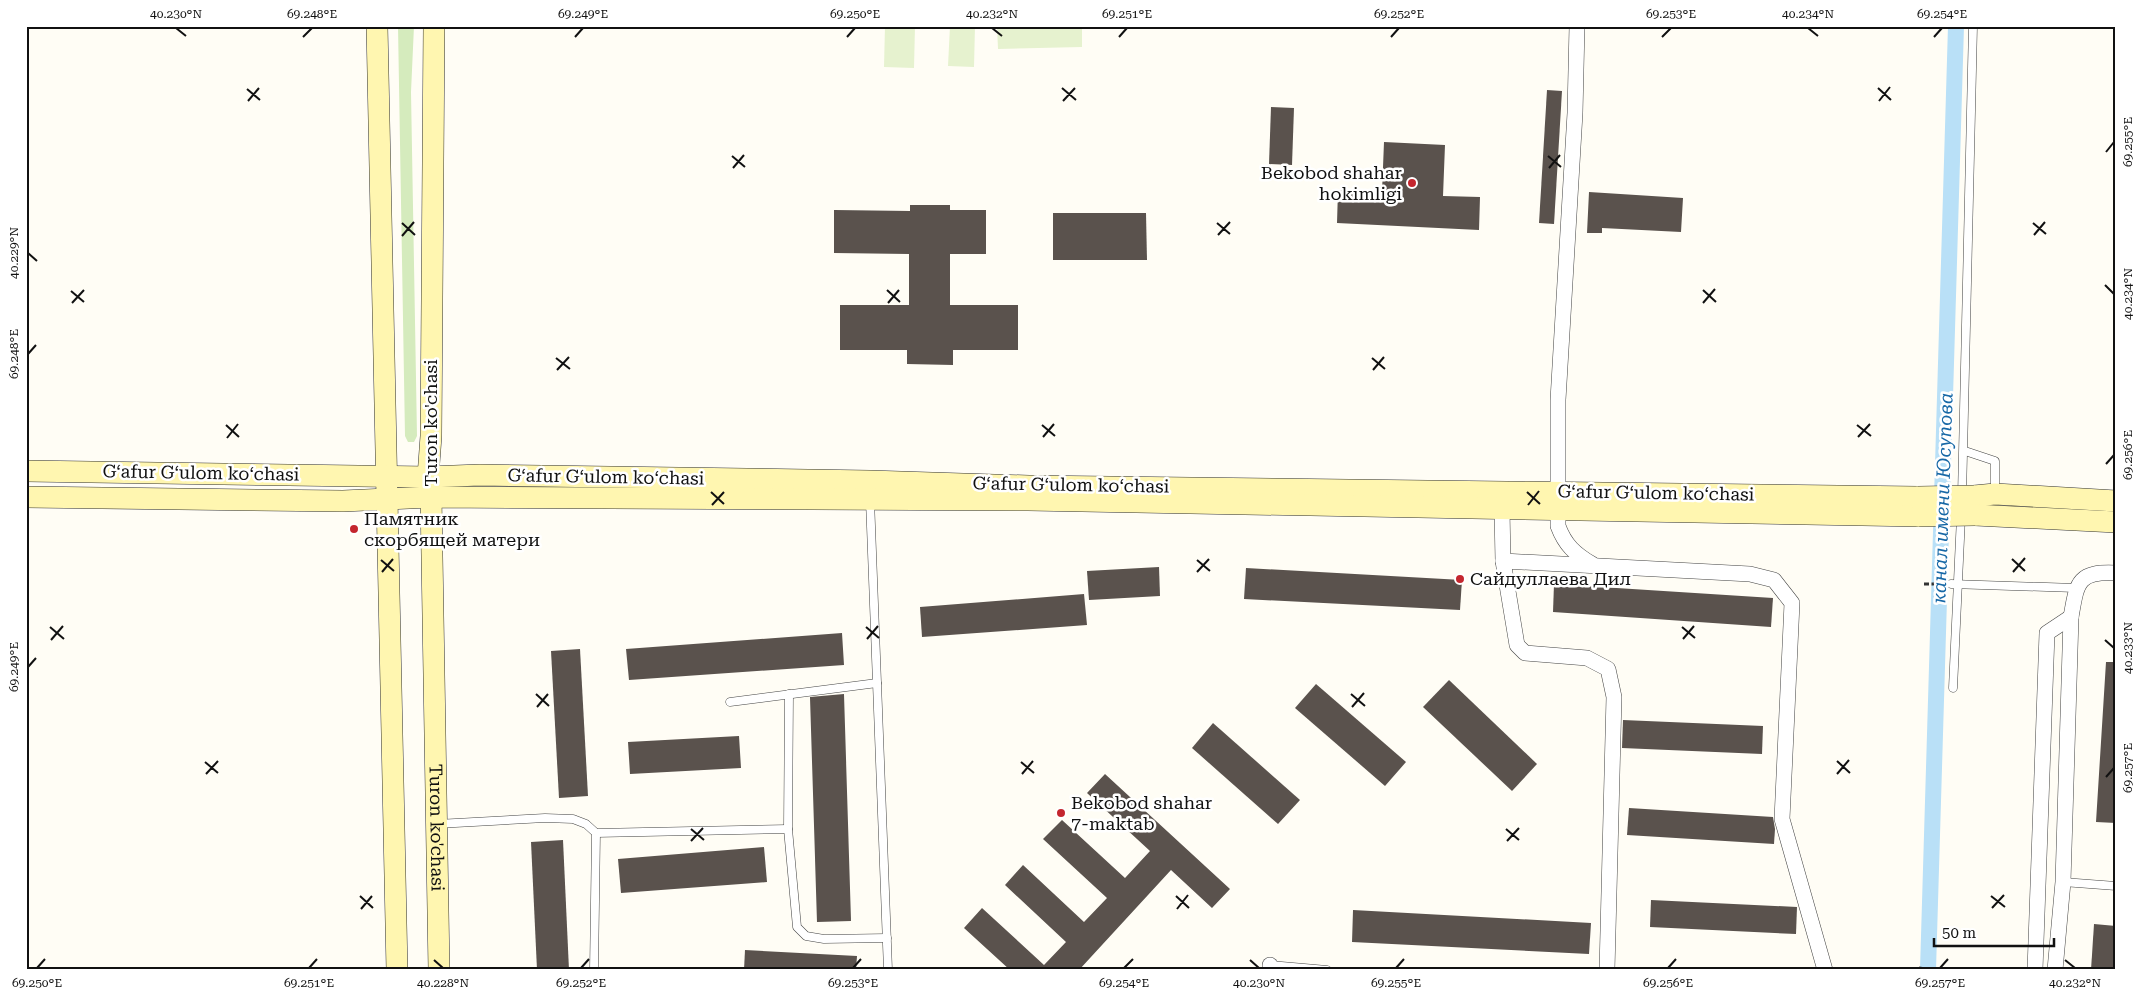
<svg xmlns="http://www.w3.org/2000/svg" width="2142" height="996" viewBox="0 0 2142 996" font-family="'Roboto Serif',serif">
<rect width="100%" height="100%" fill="#fffdf5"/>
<!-- green -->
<polygon fill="#d5ebbd" points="398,26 414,26 411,92 417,436 414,442 408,442 405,436"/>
<!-- pitch -->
<g fill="#e6f2cf">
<polygon points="885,26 915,26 914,68 884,67"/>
<polygon points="950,26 975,26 974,67 948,66"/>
<polygon points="997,26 1082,26 1082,47 998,49"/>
</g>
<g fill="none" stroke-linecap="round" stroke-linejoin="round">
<!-- canal -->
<polyline stroke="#b9e0f7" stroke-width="16" points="1928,970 1956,26"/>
</g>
<!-- building -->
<g fill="#5a524d">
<polygon points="1547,90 1562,91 1554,224 1539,223"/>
<polygon points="1271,107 1294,108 1292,165 1269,164"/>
<polygon points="1384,142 1445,145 1443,196 1480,197 1479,230 1337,223 1338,190 1382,192"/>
<polygon points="1589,192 1683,198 1681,232 1602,228 1602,233 1587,233"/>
<polygon points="910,205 950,205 950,210 986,210 986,254 950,254 950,305 1018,305 1018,350 953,350 953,365 907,364 907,350 840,350 840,305 909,305 909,254 834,253 834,210 910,211"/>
<polygon points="1053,213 1146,213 1147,260 1053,260"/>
<polygon points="1159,567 1160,596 1089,600 1087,571"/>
<polygon points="1246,568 1462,580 1460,610 1244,599"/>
<polygon points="1554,584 1773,598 1771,627 1553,612"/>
<polygon points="1084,594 1087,625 922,637 920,607"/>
<polygon points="842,633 844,665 629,680 626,649"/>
<polygon points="580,649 588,796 559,798 551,651"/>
<polygon points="2106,662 2116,662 2116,823 2096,822"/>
<polygon points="1449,680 1537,764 1512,791 1423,707"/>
<polygon points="1316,684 1406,762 1385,786 1295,708"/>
<polygon points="844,694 851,921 817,922 810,697"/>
<polygon points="1623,720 1763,726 1762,754 1622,748"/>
<polygon points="1213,723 1300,800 1278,824 1192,748"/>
<polygon points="739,736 741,768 630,774 628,742"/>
<polygon points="1105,774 1230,889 1212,908 1171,870 1079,970 1010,970 964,928 982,908 1044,965 1066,942 1005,885 1023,865 1084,922 1107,898 1043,839 1062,820 1125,878 1150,851 1087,793"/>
<polygon points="1629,808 1773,817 1775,829 1774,844 1627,835"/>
<polygon points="563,840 569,970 537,970 531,842"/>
<polygon points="764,847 767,882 621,893 618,859"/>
<polygon points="1651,900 1797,907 1796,934 1650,927"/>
<polygon points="1353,910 1591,923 1589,954 1352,942"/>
<polygon points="2094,924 2116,926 2116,970 2091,970"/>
<polygon points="745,950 857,956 856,970 744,970"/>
</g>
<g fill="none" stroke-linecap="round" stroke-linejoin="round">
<defs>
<g id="lane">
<polyline points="1965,451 1995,461 1995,492"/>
<polyline points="1962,496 1973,26"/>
<polyline points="870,500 888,970"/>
<polyline points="1951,584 2076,588"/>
<polyline points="1953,688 1961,517"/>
<polyline points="789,694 788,829 797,927 806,936 824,939 887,938"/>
<polyline points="730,702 877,683"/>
<polyline points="437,824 545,818 573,819 586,824 596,833 788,829"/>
<polyline points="2063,882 2116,886"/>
<polyline points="1270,965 1327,970"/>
<polyline points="594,970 596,833"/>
</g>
<g id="street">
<path d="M 1577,26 L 1575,113 L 1558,400 L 1558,526 C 1565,545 1575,554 1592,564"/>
<polyline points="1502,510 1503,561 1517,645 1525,653 1587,658 1608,669 1614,697 1607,970"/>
<polyline points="1503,561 1750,574 1774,580 1792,603 1782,819 1825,970"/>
<polyline points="1270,965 1270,970"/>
<polyline points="2035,970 2047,633 2071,617"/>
<path d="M 2055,970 L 2063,882 L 2071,617 C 2077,583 2077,571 2116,573"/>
</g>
<g id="secondary">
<polyline points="377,26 397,970"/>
<path id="s1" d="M 434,26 L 431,436 L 428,477 L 431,497 L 439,970"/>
<polyline points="26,471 428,477 480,475 870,481 1029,486 1918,497"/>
<polyline points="1974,496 1995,494 2116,501"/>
<polyline points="26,497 343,501 431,497 1028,500 1919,516"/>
<polyline points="1975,515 2116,522"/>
</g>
</defs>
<!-- lane casing -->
<use href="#lane" stroke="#444" stroke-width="9"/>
<!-- street casing -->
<use href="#street" stroke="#444" stroke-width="16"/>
<!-- secondary casing -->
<use href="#secondary" stroke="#333" stroke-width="22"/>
<!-- path -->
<g stroke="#333" stroke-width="3" stroke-dasharray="5 2.5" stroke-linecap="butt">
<polyline points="1924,584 1940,584"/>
<polyline points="1919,968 1934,970"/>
</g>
<!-- lane -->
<use href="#lane" stroke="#fff" stroke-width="8"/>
<!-- street -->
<use href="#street" stroke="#fff" stroke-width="15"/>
<!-- secondary -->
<use href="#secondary" stroke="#fff6b0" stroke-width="21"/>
<defs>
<g id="secondary-bridge">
<polyline points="1918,497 1974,496"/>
<polyline points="1919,516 1975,515"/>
</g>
</defs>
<!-- secondary-bridge casing -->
<use href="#secondary-bridge" stroke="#333" stroke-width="22" stroke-linecap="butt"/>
<!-- secondary-bridge -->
<use href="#secondary-bridge" stroke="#fff6b0" stroke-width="21"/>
</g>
<!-- ticks -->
<path fill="none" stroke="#111" stroke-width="2" d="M 176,28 L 186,36M 992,28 L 1002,36M 1808,28 L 1818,36M 303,37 L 312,28M 575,37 L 583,28M 847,37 L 855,28M 1119,37 L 1127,28M 1391,37 L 1399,28M 1662,37 L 1671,28M 1934,37 L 1942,28M 1062,88 L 1076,100M 1878,88 L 1891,100M 247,89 L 260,100M 248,101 L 259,88M 1063,101 L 1075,88M 1879,101 L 1890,87M 2106,152 L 2114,142M 732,156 L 745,167M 1548,156 L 1561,167M 733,168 L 744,155M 1549,168 L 1560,155M 402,223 L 415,235M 1217,223 L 1230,234M 2033,223 L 2046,234M 1218,235 L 1230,222M 2034,235 L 2045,222M 402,236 L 414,222M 28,253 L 37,261M 2105,285 L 2114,294M 887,290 L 900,302M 1703,290 L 1716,302M 71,291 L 84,302M 72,303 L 84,290M 888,303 L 899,290M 1703,303 L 1715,289M 28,354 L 36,345M 556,358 L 570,369M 1372,358 L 1385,369M 557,370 L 569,357M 1373,370 L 1384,357M 226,425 L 239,437M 1042,425 L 1055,436M 1857,425 L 1871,436M 1043,437 L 1054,424M 1858,437 L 1870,424M 227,438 L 238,424M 2106,464 L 2114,455M 711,492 L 724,504M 1527,492 L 1540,504M 712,505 L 724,492M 1528,505 L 1539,491M 2012,559 L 2025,571M 381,560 L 394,571M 1197,560 L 1210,571M 382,572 L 393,559M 1197,572 L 1209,559M 2013,572 L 2025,558M 50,627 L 64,639M 866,627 L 879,638M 1682,627 L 1695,638M 867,639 L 878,626M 1683,639 L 1694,626M 51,640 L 63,626M 2105,640 L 2114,648M 28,667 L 36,658M 536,694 L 549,706M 1351,694 L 1365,706M 537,707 L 548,694M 1352,707 L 1364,693M 1837,761 L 1850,773M 205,762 L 218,773M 1021,762 L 1034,773M 206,774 L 218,761M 1022,774 L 1033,761M 1837,774 L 1849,760M 2106,777 L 2114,768M 691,829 L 704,840M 1506,829 L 1519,840M 691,841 L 703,828M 1507,841 L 1519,828M 360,896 L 373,908M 1176,896 L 1189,908M 1991,896 L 2005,907M 1992,908 L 2004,895M 361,909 L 372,896M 1177,909 L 1188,895M 434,960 L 443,968M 1250,960 L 1259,968M 2065,960 L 2075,968M 37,968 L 45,959M 309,968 L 317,959M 581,968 L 589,959M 853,968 L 861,959M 1124,968 L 1133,959M 1396,968 L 1404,959M 1668,968 L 1676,959M 1940,968 L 1948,959"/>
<!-- markers -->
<g fill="#c4262e" stroke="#fff" stroke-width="2">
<circle cx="1412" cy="183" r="5"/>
<circle cx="354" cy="529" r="5"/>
<circle cx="1460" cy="579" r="5"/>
<circle cx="1061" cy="813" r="5"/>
</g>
<g text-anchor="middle" stroke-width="5" stroke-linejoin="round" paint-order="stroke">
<!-- poi labels -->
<g font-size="18" fill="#111" stroke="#fff" text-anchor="start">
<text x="1402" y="179" text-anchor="end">Bekobod shahar<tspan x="1402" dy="21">hokimligi</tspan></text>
<text x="364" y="525">Памятник<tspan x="364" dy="21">скорбящей матери</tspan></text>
<text x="1470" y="585">Сайдуллаева Дил</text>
<text x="1071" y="809">Bekobod shahar<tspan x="1071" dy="21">7-maktab</tspan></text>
</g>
<!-- street labels -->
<g font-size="18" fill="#111" stroke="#fff">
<text transform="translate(431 423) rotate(-90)" y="6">Turon ko'chasi</text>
<text transform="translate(201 473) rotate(1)" y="6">Gʻafur Gʻulom koʻchasi</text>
<text transform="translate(606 477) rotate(1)" y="6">Gʻafur Gʻulom koʻchasi</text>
<text transform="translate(1071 485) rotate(1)" y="6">Gʻafur Gʻulom koʻchasi</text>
<text transform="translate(1656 493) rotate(1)" y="6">Gʻafur Gʻulom koʻchasi</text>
<text dy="6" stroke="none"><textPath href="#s1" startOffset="802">Turon ko'chasi</textPath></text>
</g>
<!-- water labels -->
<g font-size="19" font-style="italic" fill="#1768a6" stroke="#fff">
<text transform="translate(1942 498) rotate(-88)" y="7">канал имени Юсупова</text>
</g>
</g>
<!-- border -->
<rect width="2142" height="996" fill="none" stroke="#ffffff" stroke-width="55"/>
<!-- scale -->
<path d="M1934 938v8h120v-8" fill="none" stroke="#111111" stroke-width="2.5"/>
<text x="1942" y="938" font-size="15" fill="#111111" stroke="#ffffff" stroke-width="4" paint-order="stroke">50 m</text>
<rect x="28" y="28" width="2086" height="940" fill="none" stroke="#111" stroke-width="2"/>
<g font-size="12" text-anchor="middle" fill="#111">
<text x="176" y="18">40.230°N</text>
<text x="312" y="18">69.248°E</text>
<text x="583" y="18">69.249°E</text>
<text x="855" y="18">69.250°E</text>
<text x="992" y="18">40.232°N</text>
<text x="1127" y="18">69.251°E</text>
<text x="1399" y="18">69.252°E</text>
<text x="1671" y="18">69.253°E</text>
<text x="1808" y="18">40.234°N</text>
<text x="1942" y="18">69.254°E</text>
<text transform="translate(2128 142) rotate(-90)" y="4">69.255°E</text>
<text transform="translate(14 253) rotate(-90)" y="4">40.229°N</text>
<text transform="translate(2128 294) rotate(-90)" y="4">40.234°N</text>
<text transform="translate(14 354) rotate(-90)" y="4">69.248°E</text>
<text transform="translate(2128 455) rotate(-90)" y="4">69.256°E</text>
<text transform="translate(2128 648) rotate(-90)" y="4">40.233°N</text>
<text transform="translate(14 667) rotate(-90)" y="4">69.249°E</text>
<text transform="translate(2128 768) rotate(-90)" y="4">69.257°E</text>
<text x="37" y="987">69.250°E</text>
<text x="309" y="987">69.251°E</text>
<text x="443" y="987">40.228°N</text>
<text x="581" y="987">69.252°E</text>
<text x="853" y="987">69.253°E</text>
<text x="1124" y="987">69.254°E</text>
<text x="1259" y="987">40.230°N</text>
<text x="1396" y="987">69.255°E</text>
<text x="1668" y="987">69.256°E</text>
<text x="1940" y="987">69.257°E</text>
<text x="2075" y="987">40.232°N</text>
</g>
</svg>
